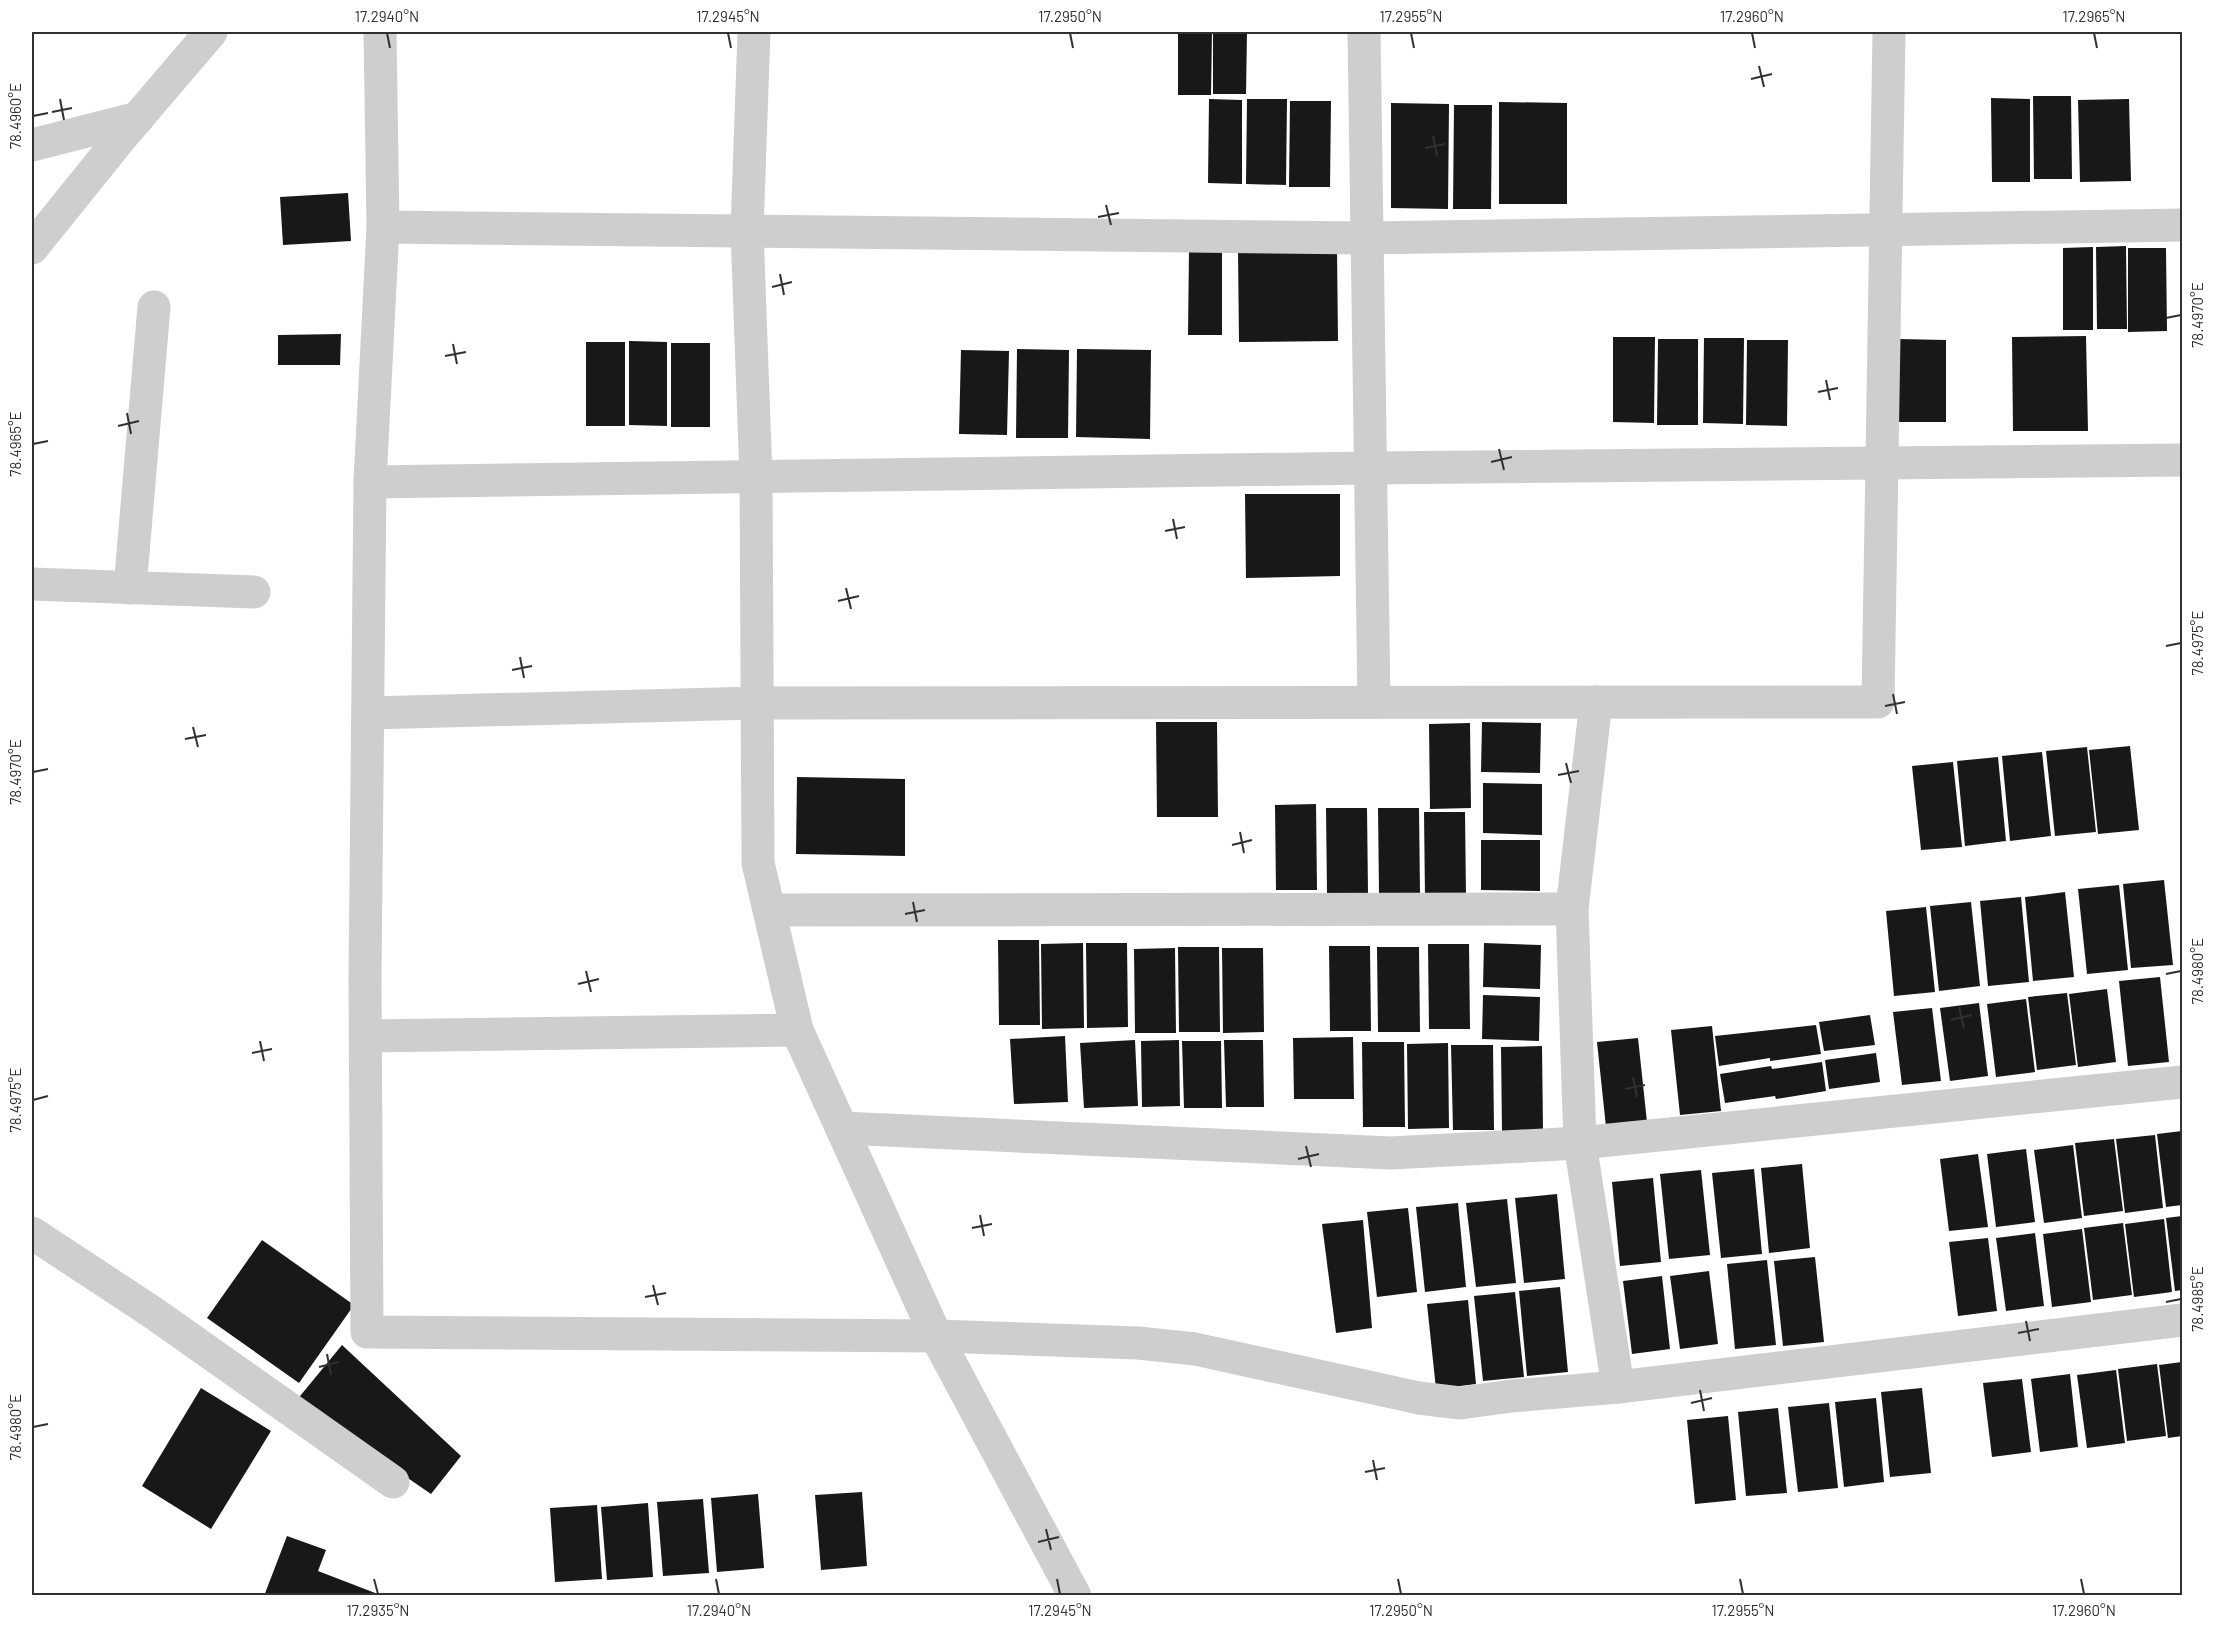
<svg xmlns="http://www.w3.org/2000/svg" width="2214" height="1627" viewBox="0 0 2214 1627" font-family="Barlow,sans-serif">
<rect width="100%" height="100%" fill="#fff"/>
<!-- building -->
<g fill="#181818">
<polygon points="1178,32 1212,32 1211,95 1178,95"/>
<polygon points="1213,32 1247,32 1246,94 1213,94"/>
<polygon points="2033,96 2071,96 2072,179 2034,179"/>
<polygon points="1991,98 2030,99 2030,182 1992,182"/>
<polygon points="1209,99 1242,100 1242,184 1208,183"/>
<polygon points="1247,99 1287,99 1286,185 1246,184"/>
<polygon points="2129,99 2131,181 2080,182 2078,100"/>
<polygon points="1290,101 1331,101 1330,187 1289,187"/>
<polygon points="1499,102 1567,103 1567,204 1499,204"/>
<polygon points="1391,103 1449,104 1448,209 1391,208"/>
<polygon points="1454,105 1492,105 1491,209 1453,209"/>
<polygon points="348,193 351,241 283,245 280,197"/>
<polygon points="2126,246 2127,329 2097,329 2096,247"/>
<polygon points="2093,247 2093,330 2063,330 2063,248"/>
<polygon points="2128,248 2166,248 2167,331 2128,332"/>
<polygon points="1337,249 1338,341 1239,342 1238,250"/>
<polygon points="1189,250 1222,250 1222,335 1188,335"/>
<polygon points="341,334 340,365 278,365 278,335"/>
<polygon points="2086,336 2088,431 2013,431 2012,337"/>
<polygon points="1613,337 1655,337 1654,423 1613,422"/>
<polygon points="1704,338 1744,338 1743,424 1703,423"/>
<polygon points="1658,339 1698,339 1698,425 1657,425"/>
<polygon points="1898,339 1946,340 1946,422 1898,422"/>
<polygon points="1747,340 1788,340 1787,426 1746,425"/>
<polygon points="629,341 667,342 667,426 629,425"/>
<rect x="586" y="342" width="39" height="84"/>
<rect x="671" y="343" width="39" height="84"/>
<polygon points="1017,349 1069,350 1068,438 1016,438"/>
<polygon points="1077,349 1151,350 1150,439 1076,437"/>
<polygon points="961,350 1009,351 1007,435 959,434"/>
<polygon points="1245,494 1340,494 1340,576 1246,578"/>
<polygon points="1156,722 1217,722 1218,817 1157,817"/>
<polygon points="1482,722 1541,723 1540,773 1481,772"/>
<polygon points="1470,723 1471,808 1430,809 1429,724"/>
<polygon points="2130,746 2139,830 2098,834 2089,750"/>
<polygon points="2087,747 2096,832 2055,836 2046,751"/>
<polygon points="2042,752 2051,836 2010,841 2002,756"/>
<polygon points="1998,757 2006,841 1965,846 1957,761"/>
<polygon points="1953,762 1962,847 1921,850 1912,766"/>
<polygon points="797,777 905,779 905,856 796,854"/>
<polygon points="1483,783 1542,784 1542,835 1483,833"/>
<polygon points="1316,804 1317,890 1276,890 1275,805"/>
<polygon points="1326,808 1367,808 1368,893 1327,893"/>
<polygon points="1378,808 1419,808 1420,893 1379,893"/>
<polygon points="1424,812 1465,812 1466,897 1425,897"/>
<polygon points="1481,840 1540,840 1540,891 1481,890"/>
<polygon points="2164,880 2173,965 2131,968 2123,884"/>
<polygon points="2119,885 2128,970 2087,974 2078,889"/>
<polygon points="2065,892 2074,977 2033,981 2025,897"/>
<polygon points="2021,897 2029,982 1988,986 1980,901"/>
<polygon points="1971,902 1980,986 1939,991 1930,906"/>
<polygon points="1926,907 1935,992 1894,996 1886,911"/>
<polygon points="998,940 1039,940 1040,1025 999,1025"/>
<polygon points="1083,943 1084,1028 1042,1029 1041,944"/>
<polygon points="1086,943 1127,943 1128,1027 1087,1028"/>
<polygon points="1484,943 1541,945 1540,989 1483,987"/>
<polygon points="1428,944 1469,944 1470,1029 1429,1029"/>
<polygon points="1329,946 1370,946 1371,1031 1330,1031"/>
<polygon points="1178,947 1219,947 1220,1032 1179,1032"/>
<polygon points="1377,947 1419,947 1420,1032 1378,1032"/>
<polygon points="1175,948 1176,1033 1135,1033 1134,949"/>
<polygon points="1222,948 1263,948 1264,1032 1223,1033"/>
<polygon points="2160,977 2169,1062 2128,1066 2119,981"/>
<polygon points="2107,989 2116,1062 2078,1067 2069,994"/>
<polygon points="2067,993 2076,1065 2037,1070 2028,997"/>
<polygon points="1483,995 1540,997 1539,1041 1482,1039"/>
<polygon points="2026,999 2035,1072 1996,1077 1987,1004"/>
<polygon points="1979,1003 1988,1076 1950,1081 1940,1008"/>
<polygon points="1932,1008 1941,1081 1902,1085 1893,1012"/>
<polygon points="1870,1015 1875,1045 1824,1051 1819,1022"/>
<polygon points="1816,1025 1821,1054 1770,1061 1770,1058 1719,1066 1715,1036"/>
<polygon points="1712,1026 1721,1111 1680,1115 1671,1030"/>
<polygon points="1065,1036 1068,1102 1014,1104 1010,1039"/>
<polygon points="1353,1037 1354,1099 1294,1099 1293,1038"/>
<polygon points="1638,1038 1647,1122 1606,1127 1597,1042"/>
<polygon points="1135,1040 1138,1106 1084,1108 1080,1043"/>
<polygon points="1179,1040 1180,1106 1142,1107 1141,1041"/>
<polygon points="1224,1040 1263,1040 1264,1107 1226,1107"/>
<polygon points="1182,1041 1221,1041 1222,1108 1184,1108"/>
<polygon points="1362,1042 1404,1042 1405,1127 1363,1127"/>
<polygon points="1448,1043 1449,1128 1408,1129 1407,1044"/>
<polygon points="1451,1045 1493,1045 1494,1130 1453,1130"/>
<polygon points="1542,1046 1543,1131 1502,1132 1501,1047"/>
<polygon points="1876,1053 1880,1082 1829,1089 1825,1060"/>
<polygon points="1822,1062 1826,1091 1776,1099 1775,1096 1725,1103 1720,1074 1771,1066 1772,1069"/>
<polygon points="2182,1131 2182,1205 2166,1207 2157,1134"/>
<polygon points="2155,1135 2163,1208 2125,1213 2116,1139"/>
<polygon points="2114,1139 2123,1211 2084,1216 2075,1143"/>
<polygon points="2073,1145 2082,1218 2044,1223 2034,1150"/>
<polygon points="2026,1149 2035,1222 1996,1227 1987,1154"/>
<polygon points="1978,1154 1988,1227 1949,1231 1940,1159"/>
<polygon points="1802,1164 1810,1248 1769,1253 1761,1168"/>
<polygon points="1754,1169 1762,1254 1721,1258 1712,1173"/>
<polygon points="1701,1170 1710,1255 1669,1259 1660,1174"/>
<polygon points="1653,1178 1661,1262 1620,1266 1612,1182"/>
<polygon points="1557,1194 1565,1279 1524,1283 1515,1198"/>
<polygon points="1507,1199 1516,1283 1476,1287 1466,1203"/>
<polygon points="1458,1203 1466,1287 1425,1292 1416,1207"/>
<polygon points="1408,1208 1417,1292 1377,1297 1367,1212"/>
<polygon points="2182,1216 2182,1290 2175,1291 2166,1218"/>
<polygon points="2164,1219 2172,1292 2134,1297 2125,1224"/>
<polygon points="1363,1220 1372,1328 1336,1333 1322,1224"/>
<polygon points="2123,1223 2132,1295 2093,1300 2084,1228"/>
<polygon points="2082,1229 2091,1302 2052,1307 2043,1234"/>
<polygon points="2035,1233 2044,1306 2006,1311 1996,1238"/>
<polygon points="1988,1238 1997,1311 1958,1316 1949,1242"/>
<polygon points="262,1240 354,1305 299,1383 207,1318"/>
<polygon points="1815,1257 1824,1342 1783,1346 1774,1261"/>
<polygon points="1767,1260 1776,1345 1735,1349 1727,1264"/>
<polygon points="1709,1271 1718,1344 1680,1349 1670,1276"/>
<polygon points="1662,1276 1670,1349 1632,1354 1623,1281"/>
<polygon points="1560,1287 1568,1372 1527,1376 1519,1291"/>
<polygon points="1515,1292 1524,1377 1483,1381 1474,1296"/>
<polygon points="1468,1300 1476,1384 1436,1389 1427,1304"/>
<polygon points="342,1345 461,1456 431,1494 296,1401"/>
<polygon points="2182,1362 2182,1436 2168,1438 2159,1365"/>
<polygon points="2157,1364 2166,1436 2127,1441 2118,1369"/>
<polygon points="2116,1370 2125,1443 2087,1448 2077,1375"/>
<polygon points="2070,1374 2078,1447 2040,1452 2031,1379"/>
<polygon points="2022,1379 2031,1452 1992,1457 1983,1383"/>
<polygon points="201,1388 271,1431 211,1529 142,1486"/>
<polygon points="1922,1388 1931,1473 1890,1477 1881,1392"/>
<polygon points="1876,1398 1884,1482 1844,1487 1835,1402"/>
<polygon points="1829,1403 1838,1488 1798,1492 1788,1407"/>
<polygon points="1778,1408 1787,1493 1746,1496 1738,1412"/>
<polygon points="1728,1416 1736,1500 1695,1504 1687,1420"/>
<polygon points="862,1492 867,1566 821,1570 815,1495"/>
<polygon points="758,1494 764,1568 717,1572 711,1498"/>
<polygon points="703,1499 709,1573 663,1576 657,1502"/>
<polygon points="648,1503 653,1577 607,1580 601,1507"/>
<polygon points="597,1505 602,1579 555,1582 550,1508"/>
<polygon points="287,1536 326,1550 318,1571 383,1596 264,1596"/>
</g>
<g fill="none" stroke-linecap="round" stroke-linejoin="round">
<!-- minor -->
<g stroke="#cecece" stroke-width="33">
<polyline points="380,32 383,227 370,482 365,977 367,1332 936,1336 1138,1343 1195,1349 1419,1398 1460,1403 1512,1396 1618,1387 2182,1320"/>
<polyline points="754,32 747,230 756,477 758,863 797,1030 936,1336 1075,1596"/>
<polyline points="1364,32 1374,702"/>
<polyline points="32,145 138,118"/>
<polyline points="383,227 1367,238 2182,225"/>
<polyline points="32,248 123,135 211,32"/>
<polyline points="370,482 1370,468 2182,460"/>
<polyline points="32,584 254,592"/>
<polyline points="130,588 154,307"/>
<polyline points="1596,702 1572,909 1580,1143 1618,1387"/>
<polyline points="369,713 756,703 1878,702 1889,32"/>
<polyline points="769,910 1572,909"/>
<polyline points="367,1036 797,1030"/>
<polyline points="842,1128 1391,1153 1580,1143 2182,1082"/>
<polyline points="32,1233 152,1312 393,1482"/>
</g>
</g>
<!-- ticks -->
<path fill="none" stroke="#313131" stroke-width="2" d="M 387,33 L 390,48M 728,33 L 731,48M 1070,33 L 1073,48M 1411,33 L 1414,48M 1752,33 L 1755,48M 2094,33 L 2097,48M 1759,66 L 1764,87M 1751,79 L 1772,74M 60,99 L 64,120M 52,112 L 72,108M 33,116 L 48,113M 1433,136 L 1437,156M 1425,148 L 1445,144M 1106,205 L 1111,225M 1098,217 L 1119,213M 780,274 L 784,295M 772,287 L 792,282M 2166,318 L 2181,315M 453,344 L 457,364M 445,356 L 466,352M 1826,380 L 1830,400M 1818,392 L 1838,388M 127,413 L 131,434M 118,426 L 139,421M 33,444 L 48,441M 1499,449 L 1504,470M 1491,462 L 1512,457M 1173,519 L 1177,539M 1165,531 L 1185,527M 846,588 L 851,609M 838,601 L 859,596M 2166,646 L 2181,643M 520,657 L 524,678M 512,670 L 532,666M 1893,694 L 1897,714M 1885,706 L 1905,702M 193,727 L 198,747M 185,739 L 206,735M 1566,763 L 1571,783M 33,772 L 48,769M 1558,775 L 1579,771M 1240,832 L 1244,853M 1232,845 L 1252,840M 913,902 L 917,922M 905,914 L 925,910M 586,971 L 591,992M 2166,974 L 2181,971M 578,984 L 599,979M 1959,1007 L 1964,1028M 1951,1020 L 1972,1015M 260,1041 L 264,1061M 252,1053 L 272,1049M 1633,1077 L 1637,1097M 1625,1089 L 1645,1085M 33,1100 L 48,1096M 1306,1146 L 1311,1167M 1298,1159 L 1319,1154M 980,1215 L 984,1236M 972,1228 L 992,1224M 653,1285 L 658,1305M 645,1297 L 666,1293M 2166,1302 L 2181,1299M 2026,1321 L 2030,1341M 2018,1333 L 2039,1329M 327,1354 L 331,1375M 319,1367 L 339,1362M 1700,1390 L 1704,1411M 1691,1403 L 1712,1398M 33,1427 L 48,1424M 1373,1460 L 1377,1480M 1365,1472 L 1385,1468M 1046,1529 L 1051,1550M 1038,1542 L 1059,1537M 374,1579 L 378,1594M 716,1579 L 719,1594M 1057,1579 L 1060,1594M 1398,1579 L 1401,1594M 1740,1579 L 1743,1594M 2081,1579 L 2084,1594"/>
<!-- border -->
<rect width="2214" height="1627" fill="none" stroke="#ffffff" stroke-width="66"/>
<rect x="33" y="33" width="2148" height="1561" fill="none" stroke="#313131" stroke-width="2"/>
<g font-size="15" text-anchor="middle" fill="#313131">
<text x="387" y="22">17.2940°N</text>
<text x="728" y="22">17.2945°N</text>
<text x="1070" y="22">17.2950°N</text>
<text x="1411" y="22">17.2955°N</text>
<text x="1752" y="22">17.2960°N</text>
<text x="2094" y="22">17.2965°N</text>
<text transform="translate(16 116) rotate(-90)" y="5">78.4960°E</text>
<text transform="translate(2198 315) rotate(-90)" y="5">78.4970°E</text>
<text transform="translate(16 444) rotate(-90)" y="5">78.4965°E</text>
<text transform="translate(2198 643) rotate(-90)" y="5">78.4975°E</text>
<text transform="translate(16 772) rotate(-90)" y="5">78.4970°E</text>
<text transform="translate(2198 971) rotate(-90)" y="5">78.4980°E</text>
<text transform="translate(16 1100) rotate(-90)" y="5">78.4975°E</text>
<text transform="translate(2198 1299) rotate(-90)" y="5">78.4985°E</text>
<text transform="translate(16 1427) rotate(-90)" y="5">78.4980°E</text>
<text x="378" y="1616">17.2935°N</text>
<text x="719" y="1616">17.2940°N</text>
<text x="1060" y="1616">17.2945°N</text>
<text x="1401" y="1616">17.2950°N</text>
<text x="1743" y="1616">17.2955°N</text>
<text x="2084" y="1616">17.2960°N</text>
</g>
</svg>
